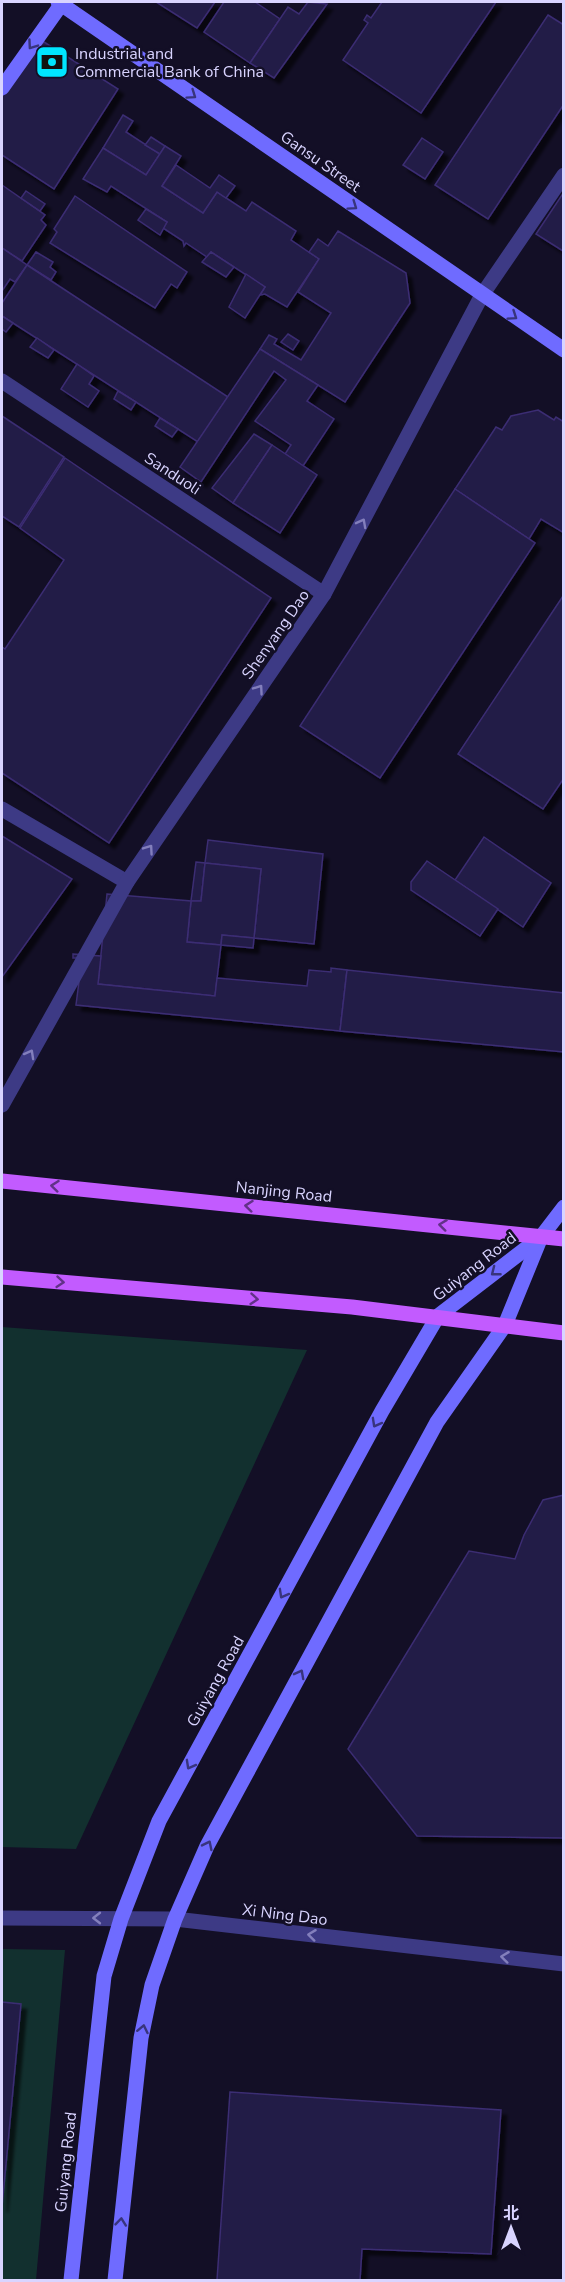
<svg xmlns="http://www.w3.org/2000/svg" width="565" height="2282" viewBox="0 0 565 2282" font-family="'Nunito Sans','Noto Sans SC',sans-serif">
<defs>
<filter id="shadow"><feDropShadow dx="5.5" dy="5.5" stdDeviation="1.5" flood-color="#0009"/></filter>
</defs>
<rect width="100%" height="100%" fill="#130f26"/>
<!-- green -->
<g fill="#12302f">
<polygon points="2,1327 307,1350 76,1849 2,1847"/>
<polygon points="2,1949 65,1950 36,2280 2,2280"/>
</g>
<!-- building -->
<g fill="#241b47" stroke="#3b2d73" stroke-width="1.5" filter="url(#shadow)">
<polygon points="156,2 215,2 197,28"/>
<polygon points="224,2 255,2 280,19 250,63 204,32"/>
<polygon points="308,2 327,4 274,78 250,63 288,7 299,14"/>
<polygon points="382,2 496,2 421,113 343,60 368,23 364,20 367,15 371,18"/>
<polygon points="548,15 564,25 564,104 488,219 435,185"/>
<polygon points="44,42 118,89 54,189 2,155 2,83"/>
<polygon points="123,115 133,121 126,132 160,154 146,175 103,148"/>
<polygon points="151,137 165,146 160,154 145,145"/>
<polygon points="422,138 443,152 425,179 403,165"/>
<polygon points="165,146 181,156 162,186 203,213 217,192 246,211 252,202 296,231 291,240 319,259 287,307 265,294 260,295 265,287 211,252 207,257 186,243 184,246 183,241 163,228 167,222 111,186 107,192 83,179 103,148 146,175"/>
<polygon points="176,165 210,188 219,175 235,186 226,198 217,192 203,213 162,186"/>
<polygon points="2,185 45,215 41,220 46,225 22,261 2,248"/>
<polygon points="26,191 45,204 40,211 21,198"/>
<polygon points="564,192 564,250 563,251 536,234"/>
<polygon points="75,196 187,272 177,288 171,284 155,308 50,243 57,232 54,229"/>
<polygon points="146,209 167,222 160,235 138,220"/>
<polygon points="338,231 406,273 410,303 345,402 260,349 269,335 277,339 274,344 301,360 331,313 298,292 319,259 309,252 318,239 328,246"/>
<polygon points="2,248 27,265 15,282 10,279 2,291"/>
<polygon points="36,252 53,262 50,267 56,272 51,280 27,265"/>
<polygon points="211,252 234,267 226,277 202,262"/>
<polygon points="27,265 228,397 198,442 2,316 2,303"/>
<polygon points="246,274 265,287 245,318 229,307"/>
<polygon points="2,316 13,323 6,332 2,329"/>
<polygon points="288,334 299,341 293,350 281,342"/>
<polygon points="37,338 54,350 48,358 30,347"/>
<polygon points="260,349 318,385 307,401 334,419 303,466 285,454 291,445 255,421 286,380 274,371 201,482 180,467"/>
<polygon points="77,364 94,376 89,384 99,391 88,407 61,389"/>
<polygon points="118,391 136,402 131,410 114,399"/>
<polygon points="538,410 554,420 556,417 564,422 564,533 541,519 529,539 455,489 496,427 502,430 511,416"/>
<polygon points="2,416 64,457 19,527 2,516"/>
<polygon points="160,418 178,429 172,437 155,426"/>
<polygon points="254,434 272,445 233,503 212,488"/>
<polygon points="272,445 317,475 280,533 233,503"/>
<polygon points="65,458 271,598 109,843 2,773 2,647 5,649 64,560 20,528"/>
<polygon points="455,489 535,543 380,778 300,726"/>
<polygon points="563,596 564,778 543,809 458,754"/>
<polygon points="2,836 72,879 2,977"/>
<polygon points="484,837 551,883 523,927 455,880"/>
<polygon points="208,840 323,854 314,944 254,938 261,869 205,863"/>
<polygon points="427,861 498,909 480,936 411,890 411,882"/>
<polygon points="196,862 205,863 201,901 191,901"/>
<polygon points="205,863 261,869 254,938 222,935 221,945 187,942 191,901 201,901"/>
<polygon points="107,894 191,901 187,942 221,945 215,996 98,984"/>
<polygon points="222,935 254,938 253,948 221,945"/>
<polygon points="73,954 101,956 98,984 215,996 217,978 307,986 309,970 331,972 331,968 347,970 340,1031 76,1005 82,958 73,958"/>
<polygon points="347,970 564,993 564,1052 340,1031"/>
<polygon points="564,1495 564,1838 417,1836 348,1749 469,1551 515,1559 524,1535 543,1500"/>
<polygon points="2,2002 21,2004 2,2207"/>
<polygon points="230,2092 501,2110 491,2254 362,2249 360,2280 217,2280"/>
</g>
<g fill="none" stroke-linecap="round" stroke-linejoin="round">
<!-- lane -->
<g stroke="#3d3a85" stroke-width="15">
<polyline points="2,381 324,594"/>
<polyline points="2,809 127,882"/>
</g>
<!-- street -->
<g stroke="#3d3a85" stroke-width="15">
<polyline points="2,1105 127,882 324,594 482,295 564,175"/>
<polyline points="2,1918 175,1919 564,1964"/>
</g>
<!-- secondary -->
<g stroke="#6f6bff" stroke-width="15">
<polyline points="58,2 564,350"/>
<polyline points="2,88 63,2"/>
<polyline points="71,2280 104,1976 121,1919 159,1821 382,1411 438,1316 541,1237 564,1207"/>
<polyline points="115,2280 141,2038 152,1985 175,1919 207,1846 437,1422 505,1325 541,1237"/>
</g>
<!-- primary -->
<g stroke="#c25bff" stroke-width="15">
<polyline points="2,1181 564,1239"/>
<polyline points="2,1277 352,1307 564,1333"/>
</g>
</g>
<!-- one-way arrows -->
<defs><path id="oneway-chevron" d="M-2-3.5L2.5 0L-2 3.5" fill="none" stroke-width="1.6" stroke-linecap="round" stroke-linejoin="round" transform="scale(1.5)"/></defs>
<g stroke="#38347d">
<use href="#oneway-chevron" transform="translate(32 45) rotate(125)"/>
<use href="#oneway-chevron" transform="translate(192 95) rotate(35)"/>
<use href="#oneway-chevron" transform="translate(353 206) rotate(35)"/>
<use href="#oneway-chevron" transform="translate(513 316) rotate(34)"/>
<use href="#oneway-chevron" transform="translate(495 1272) rotate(142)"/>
<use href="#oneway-chevron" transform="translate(376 1423) rotate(119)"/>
<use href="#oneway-chevron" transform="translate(283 1594) rotate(119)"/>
<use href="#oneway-chevron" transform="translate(300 1674) rotate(-62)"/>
<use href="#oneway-chevron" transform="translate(190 1765) rotate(119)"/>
<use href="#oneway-chevron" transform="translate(208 1845) rotate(-64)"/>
<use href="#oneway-chevron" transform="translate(143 2029) rotate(-78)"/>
<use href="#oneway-chevron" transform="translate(121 2222) rotate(-84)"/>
</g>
<g stroke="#837fbc">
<use href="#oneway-chevron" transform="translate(362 523) rotate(-62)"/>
<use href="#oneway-chevron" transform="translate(259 689) rotate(-55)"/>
<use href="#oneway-chevron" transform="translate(149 849) rotate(-55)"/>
<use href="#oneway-chevron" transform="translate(30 1054) rotate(-61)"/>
<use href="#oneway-chevron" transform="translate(97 1918) rotate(-180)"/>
<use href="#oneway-chevron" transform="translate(312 1935) rotate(-173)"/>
<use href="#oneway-chevron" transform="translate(505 1957) rotate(-173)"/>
</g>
<g stroke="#623188">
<use href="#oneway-chevron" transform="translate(55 1186) rotate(-174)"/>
<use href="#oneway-chevron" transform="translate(249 1206) rotate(-174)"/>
<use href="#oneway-chevron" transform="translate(443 1225) rotate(-173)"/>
<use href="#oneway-chevron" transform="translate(60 1282) rotate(5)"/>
<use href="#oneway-chevron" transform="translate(254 1299) rotate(5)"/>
</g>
<!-- icons -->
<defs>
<symbol id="bank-square" viewBox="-11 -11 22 22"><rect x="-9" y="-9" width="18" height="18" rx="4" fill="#00e5ff" stroke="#130f26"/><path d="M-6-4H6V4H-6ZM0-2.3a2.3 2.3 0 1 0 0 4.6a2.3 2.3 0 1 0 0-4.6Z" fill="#111"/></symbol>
</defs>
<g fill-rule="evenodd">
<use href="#bank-square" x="33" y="43" width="38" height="38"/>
</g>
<g text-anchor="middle" stroke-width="5" stroke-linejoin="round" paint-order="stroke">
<!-- poi labels -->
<g font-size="16" fill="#d9d4ff" stroke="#130f26" text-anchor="start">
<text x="75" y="59">Industrial and<tspan x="75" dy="18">Commercial Bank of China</tspan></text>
</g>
<!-- street labels -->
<g font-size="16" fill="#d9d4ff" stroke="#130f26">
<text transform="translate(321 161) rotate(35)" y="6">Gansu Street</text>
<text transform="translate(173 473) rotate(33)" y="6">Sanduoli</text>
<text transform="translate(275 634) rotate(-55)" y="6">Shenyang Dao</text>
<text transform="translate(284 1191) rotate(6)" y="6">Nanjing Road</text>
<text transform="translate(474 1266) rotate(-38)" y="6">Guiyang Road</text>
<text transform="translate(215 1681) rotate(-61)" y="6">Guiyang Road</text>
<text transform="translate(285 1914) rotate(7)" y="6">Xi Ning Dao</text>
<text transform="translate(65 2162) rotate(-84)" y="6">Guiyang Road</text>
</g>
</g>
<!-- border -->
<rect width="565" height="2282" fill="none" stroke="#d9d4ff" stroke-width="6"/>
<!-- north arrow -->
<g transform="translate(511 2228)" stroke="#130f26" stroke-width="4.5" paint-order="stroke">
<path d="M0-4.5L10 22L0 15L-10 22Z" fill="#d9d4ff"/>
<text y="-9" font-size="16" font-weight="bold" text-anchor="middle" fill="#d9d4ff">北</text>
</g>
</svg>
